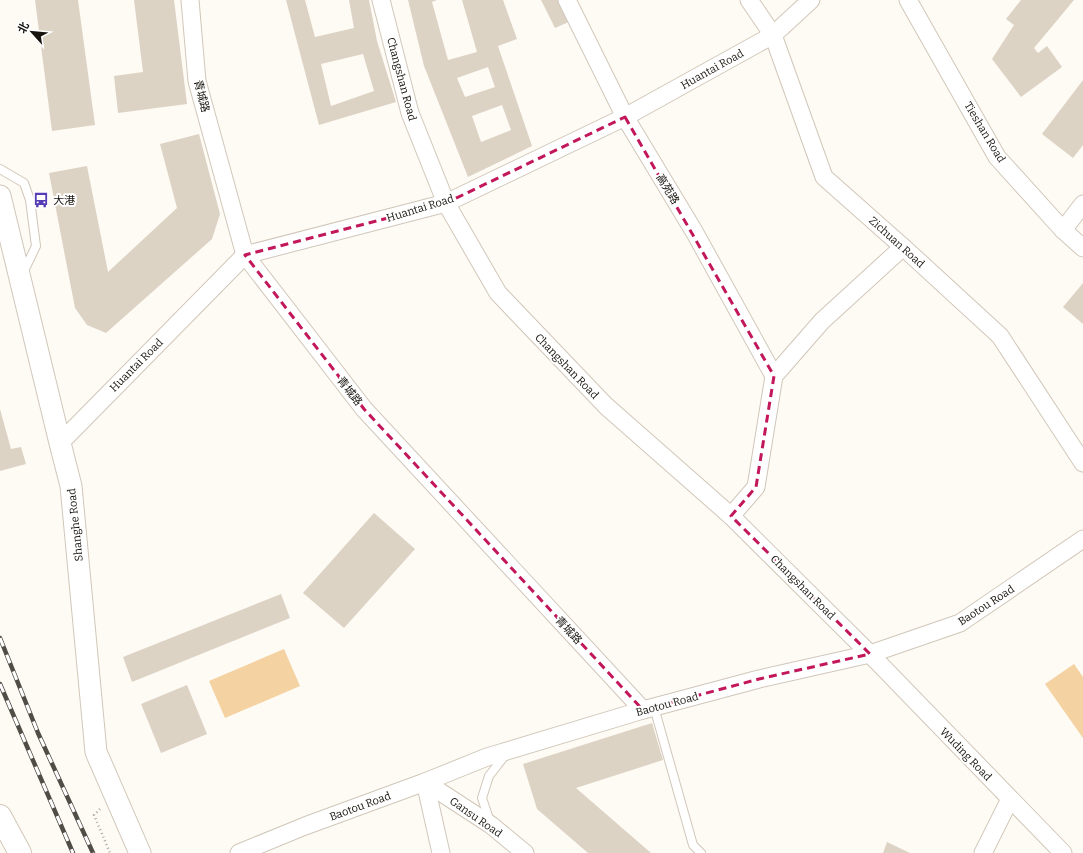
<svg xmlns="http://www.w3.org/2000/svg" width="1083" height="853" viewBox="0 0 1083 853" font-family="Bitter,'Noto Sans SC',serif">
<rect width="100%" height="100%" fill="#fefaf4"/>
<!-- green -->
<g fill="#f4d2a1">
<polygon points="284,649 300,686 225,718 209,681"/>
<polygon points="1074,664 1083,677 1083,738 1045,684"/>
</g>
<!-- building -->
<g fill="#ddd3c5" fill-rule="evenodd">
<polygon points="35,0 78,0 95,125 52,131"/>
<polygon points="134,0 174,0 187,104 118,113 114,76 143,72"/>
<path d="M 286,0 L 305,0 L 315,37 L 354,28 L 349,0 L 369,0 L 377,41 L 396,102 L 319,125 ZM 363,54 L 374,91 L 331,106 L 321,64 Z"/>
<path d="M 408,0 L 437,0 L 432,2 L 448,60 L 477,52 L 462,0 L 503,0 L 517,39 L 498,46 L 532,146 L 468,177 L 424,66 ZM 488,67 L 495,87 L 465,97 L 457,78 ZM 502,105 L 511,130 L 481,142 L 472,116 Z"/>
<polygon points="541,0 562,0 573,20 555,28"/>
<polygon points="1021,0 1074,0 1034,48 1038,53 1047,46 1062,67 1021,97 992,59 1014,25 1006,19"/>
<polygon points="1083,80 1083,145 1073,158 1042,134"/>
<polygon points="199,134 220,214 212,239 106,333 87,325 75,308 49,173 87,166 108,272 177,208 160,144"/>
<polygon points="1083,283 1083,324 1063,307"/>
<polygon points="0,409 11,449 21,447 26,464 0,471"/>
<polygon points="374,513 415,549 344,628 303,593"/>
<polygon points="281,594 290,618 132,682 123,657"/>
<polygon points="187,685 207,734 161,753 141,704"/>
<polygon points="652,723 663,760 576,788 651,853 588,853 537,809 523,764"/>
<polygon points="887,842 910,853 883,853"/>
</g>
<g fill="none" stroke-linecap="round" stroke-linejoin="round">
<defs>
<g id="service">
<polyline points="0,169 24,183 30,200 36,246 23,273"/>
<polyline points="654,707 693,845 701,853"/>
<polyline points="490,822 482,798 489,776 506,754"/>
</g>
<g id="minor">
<polyline points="190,0 197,81 245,255 364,409 643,710"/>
<polyline points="381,0 410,113 446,203 498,293 606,406 731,516 870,654 1063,853"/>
<polyline points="567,0 625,117 695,233 774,376"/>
<polyline points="749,0 773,35 824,177 903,247 1000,336 1083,463"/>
<polyline points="908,0 997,157 1063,230 1083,248"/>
<polyline points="1063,230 1083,204"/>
<polyline points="60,443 245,255 446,203 625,117 773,35 811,0"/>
<polyline points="731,516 756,487 774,376 822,321 903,247"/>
<polyline points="425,782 491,825 525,853"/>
<polyline points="425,782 441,853"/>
<polyline points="239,853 305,826 425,782 487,757 643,710 759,679 870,654 960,623 1083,539"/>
<polyline points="983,853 1010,799"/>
</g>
<polyline id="tertiary" points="0,196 60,443 71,486 96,752 140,853"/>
<polyline id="secondary" points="0,816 20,853"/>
</defs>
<!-- service casing -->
<use href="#service" stroke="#d1c7b9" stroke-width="10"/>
<!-- minor casing -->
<use href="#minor" stroke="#d1c7b9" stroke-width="19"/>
<!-- tertiary casing -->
<use href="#tertiary" stroke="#d1c7b9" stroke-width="23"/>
<!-- secondary casing -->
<use href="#secondary" stroke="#d1c7b9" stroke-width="24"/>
<!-- path -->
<polyline stroke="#aaa7a1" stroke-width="2.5" stroke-dasharray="1 3" stroke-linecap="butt" points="100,809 94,815 110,853"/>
<!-- service -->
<use href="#service" stroke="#fff" stroke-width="8"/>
<!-- minor -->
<use href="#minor" stroke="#fff" stroke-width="17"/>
<!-- tertiary -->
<use href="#tertiary" stroke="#fff" stroke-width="21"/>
<!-- secondary -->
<use href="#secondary" stroke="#fff" stroke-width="22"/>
<defs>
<g id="rail">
<polyline points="0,638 38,733 93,853"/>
<polyline points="0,684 73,853"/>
</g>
</defs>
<!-- rail casing -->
<use href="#rail" stroke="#504d47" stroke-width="4.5"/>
<!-- rail -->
<use href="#rail" stroke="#fff" stroke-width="3" stroke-dasharray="9" stroke-linecap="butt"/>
</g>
<!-- marked area -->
<path fill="none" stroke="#c2185b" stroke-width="3" stroke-dasharray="8 5" stroke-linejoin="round" d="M 625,117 L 774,376 L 756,487 L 731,516 L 870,654 L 759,679 L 643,710 L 364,409 L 245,255 L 446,203 Z"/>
<!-- icons -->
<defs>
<symbol id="bus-bare" viewBox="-9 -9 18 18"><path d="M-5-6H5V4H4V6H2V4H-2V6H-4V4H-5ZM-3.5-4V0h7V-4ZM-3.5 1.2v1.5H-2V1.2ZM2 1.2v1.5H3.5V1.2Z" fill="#573db5" stroke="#fff" stroke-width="2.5" paint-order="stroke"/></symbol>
</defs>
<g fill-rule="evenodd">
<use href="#bus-bare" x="30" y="189" width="22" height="22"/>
</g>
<g text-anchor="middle" stroke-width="4" stroke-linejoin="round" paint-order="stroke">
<!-- street labels -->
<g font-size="11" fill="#17140f" stroke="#fff">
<text transform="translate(712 69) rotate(-29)" y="4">Huantai Road</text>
<text transform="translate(402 79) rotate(75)" y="4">Changshan Road</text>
<text transform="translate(202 96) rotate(76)" y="4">青城路</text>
<text transform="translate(985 132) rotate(59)" y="4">Tieshan Road</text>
<text transform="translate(668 189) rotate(59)" y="4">高苑路</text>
<text transform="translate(420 208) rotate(-17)" y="4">Huantai Road</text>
<text transform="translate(897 242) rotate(42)" y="4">Zichuan Road</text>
<text transform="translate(136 365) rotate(-45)" y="4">Huantai Road</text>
<text transform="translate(567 366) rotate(46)" y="4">Changshan Road</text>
<text transform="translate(350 391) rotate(52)" y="4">青城路</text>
<text transform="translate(75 525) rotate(-96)" y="4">Shanghe Road</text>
<text transform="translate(803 587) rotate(45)" y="4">Changshan Road</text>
<text transform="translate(986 605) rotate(-33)" y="4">Baotou Road</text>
<text transform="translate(569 630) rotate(47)" y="4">青城路</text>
<text transform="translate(667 704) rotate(-15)" y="4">Baotou Road</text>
<text transform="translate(966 754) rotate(46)" y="4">Wuding Road</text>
<text transform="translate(360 806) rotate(-20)" y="4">Baotou Road</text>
<text transform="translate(476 817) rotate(35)" y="4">Gansu Road</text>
</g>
<!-- poi labels -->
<g font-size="11" fill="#17140f" stroke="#fff" text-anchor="start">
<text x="53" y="204">大港</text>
</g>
</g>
<!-- north arrow -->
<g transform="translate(32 32) rotate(297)" stroke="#ffffff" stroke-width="3" paint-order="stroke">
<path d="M0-3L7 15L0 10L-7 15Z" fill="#17140f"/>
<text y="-6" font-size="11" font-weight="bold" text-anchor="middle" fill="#17140f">北</text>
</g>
</svg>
